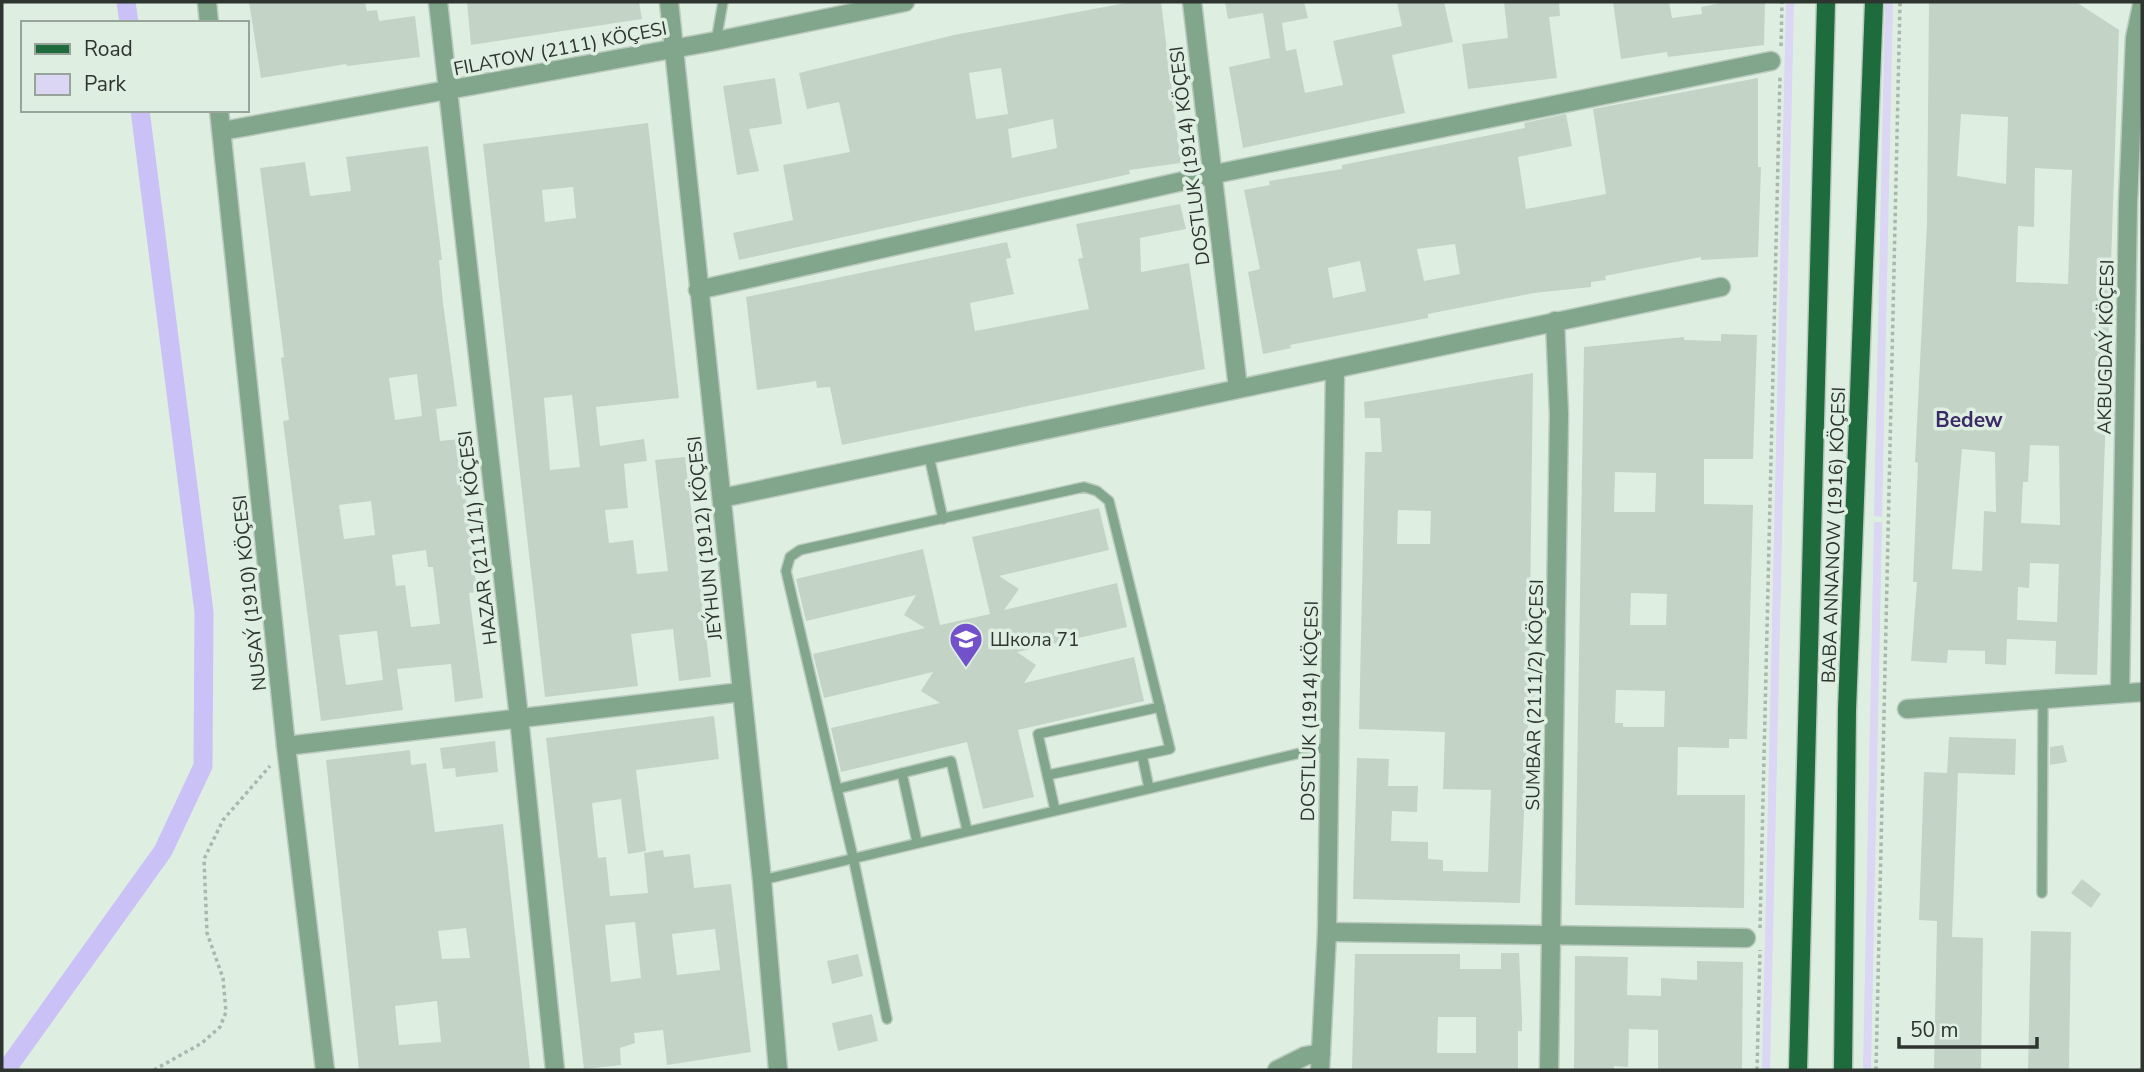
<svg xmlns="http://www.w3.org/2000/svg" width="2144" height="1072" viewBox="0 0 2144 1072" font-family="'Nunito Sans',sans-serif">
<rect width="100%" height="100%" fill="#deefe2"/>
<!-- green -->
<g fill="#dad6f4">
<polygon points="1786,2 1794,2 1770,1070 1762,1070"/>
<polygon points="1885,2 1893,2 1882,517 1874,516"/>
<polygon points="1874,522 1882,522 1871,1070 1863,1070"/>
</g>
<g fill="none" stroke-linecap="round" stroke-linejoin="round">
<!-- canal -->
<g stroke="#cac1f6" stroke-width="19">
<polyline points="126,2 129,23"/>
<polyline points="6,1070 163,851 203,766 204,612 140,110"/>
</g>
</g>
<!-- building -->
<g fill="#c3d4c7" fill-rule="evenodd">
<polygon points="249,2 365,2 367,11 377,10 379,21 415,16 420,57 347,66 346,64 261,78"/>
<polygon points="467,2 639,2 642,19 471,45"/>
<path d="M 1131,2 L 1161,2 L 1181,163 L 1129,170 L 1130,174 L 739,260 L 733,233 L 793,220 L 783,165 L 850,152 L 839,102 L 807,109 L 799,73 L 954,35 ZM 1001,68 L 1008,114 L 976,119 L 969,73 ZM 1053,119 L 1057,148 L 1012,158 L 1008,129 Z"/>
<polygon points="1225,2 1304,2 1308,18 1282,23 1286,51 1296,49 1305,93 1343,85 1333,41 1402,26 1397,2 1444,2 1453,42 1392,55 1405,113 1243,148 1229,67 1270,58 1263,13 1228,19"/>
<polygon points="1504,2 1559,2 1560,16 1549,17 1557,78 1468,89 1462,44 1508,38"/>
<polygon points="1613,2 1669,2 1672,18 1702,14 1701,7 1726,2 1765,2 1764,45 1668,57 1667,52 1621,59"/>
<path d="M 1929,2 L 2076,2 L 2119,30 L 2097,675 L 2055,674 L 2056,641 L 2007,639 L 2006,665 L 1985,664 L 1985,651 L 1948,650 L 1947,663 L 1911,661 L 1917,582 L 1913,582 L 1918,463 L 1915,462 L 1927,223 ZM 1961,114 L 2008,117 L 2006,184 L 1957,176 ZM 2035,168 L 2072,170 L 2068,284 L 2016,282 L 2018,226 L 2034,227 ZM 2030,445 L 2059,446 L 2060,525 L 2021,523 L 2023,482 L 2028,482 ZM 1962,449 L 1995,452 L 1996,512 L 1984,511 L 1982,571 L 1952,569 ZM 2030,563 L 2059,564 L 2057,622 L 2017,620 L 2018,587 L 2029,588 Z"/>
<polygon points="775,78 782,124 749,129 759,171 737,175 723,86"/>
<path d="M 1758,78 L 1758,167 L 1761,167 L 1758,257 L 1701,260 L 1701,257 L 1645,268 L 1605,276 L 1606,280 L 1591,282 L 1591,287 L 1534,293 L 1428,314 L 1428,318 L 1290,345 L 1291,348 L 1263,354 L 1248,272 L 1260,269 L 1244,190 L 1270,185 L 1269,181 L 1342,169 L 1342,165 L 1525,128 L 1524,123 L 1566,114 L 1572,146 L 1518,157 L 1526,209 L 1606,194 L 1593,109 ZM 1455,244 L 1460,274 L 1424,281 L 1417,249 ZM 1360,261 L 1366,291 L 1333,298 L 1328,268 Z"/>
<path d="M 648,123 L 679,398 L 596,407 L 600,446 L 644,439 L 647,461 L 624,464 L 628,508 L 605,510 L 609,543 L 633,540 L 637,574 L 668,571 L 655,460 L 685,457 L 711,677 L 679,681 L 673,629 L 631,634 L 638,686 L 545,697 L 483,144 ZM 573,187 L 576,218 L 545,222 L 542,190 ZM 572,395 L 580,467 L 550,470 L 544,398 Z"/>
<path d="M 428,146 L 442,260 L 439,260 L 443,303 L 457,406 L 436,409 L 440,441 L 459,439 L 477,592 L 469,593 L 483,698 L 455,702 L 451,664 L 397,669 L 403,710 L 321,721 L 283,421 L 289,420 L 281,358 L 284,357 L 260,168 L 305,162 L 310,196 L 351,191 L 346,157 ZM 417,374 L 422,416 L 395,420 L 389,378 ZM 371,501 L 375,535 L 344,539 L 339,505 ZM 426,550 L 428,567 L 433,567 L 440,624 L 411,627 L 405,585 L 396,586 L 392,555 ZM 377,631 L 383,680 L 346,685 L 339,635 Z"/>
<polygon points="1180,204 1186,229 1140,238 1141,272 1189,263 1205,369 842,445 830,387 817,388 816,381 757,390 746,297 1007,242 1011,258 1006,259 1014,294 970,303 975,331 1089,309 1078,259 1083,258 1076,224"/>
<path d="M 1721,334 L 1757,335 L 1753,459 L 1704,459 L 1704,504 L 1753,505 L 1747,739 L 1729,739 L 1729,748 L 1678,747 L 1677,795 L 1745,795 L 1744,908 L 1575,905 L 1584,347 L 1684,337 L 1684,340 L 1721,341 ZM 1615,472 L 1656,473 L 1655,512 L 1614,512 ZM 1631,593 L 1667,594 L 1666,625 L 1630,625 ZM 1616,690 L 1665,691 L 1664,727 L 1623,727 L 1623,723 L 1615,723 Z"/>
<path d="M 1533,373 L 1529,688 L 1535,688 L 1534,703 L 1529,702 L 1520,903 L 1353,899 L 1357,758 L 1389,759 L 1388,786 L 1418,786 L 1417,812 L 1392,811 L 1391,841 L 1428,842 L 1428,859 L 1443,860 L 1443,871 L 1488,872 L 1491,790 L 1443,789 L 1445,732 L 1359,729 L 1365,452 L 1382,452 L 1380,418 L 1365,418 L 1364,402 ZM 1398,510 L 1431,511 L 1430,544 L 1397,544 Z"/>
<polygon points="1099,508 1109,550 999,576 1019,589 1004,610 1117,583 1127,627 1017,652 1036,665 1024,683 1134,657 1144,701 1018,730 1034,797 983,809 967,742 841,772 831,728 940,703 921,691 933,672 824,698 813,654 925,628 904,615 916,595 806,621 796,579 923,549 940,625 990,614 972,537"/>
<path d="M 714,716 L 719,759 L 636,770 L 646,851 L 628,854 L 621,799 L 592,803 L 598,858 L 606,857 L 610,896 L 648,893 L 644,853 L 663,850 L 664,857 L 690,854 L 694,888 L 731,884 L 751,1052 L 667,1065 L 663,1030 L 634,1033 L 635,1043 L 620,1048 L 621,1065 L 584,1069 L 546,738 ZM 635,922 L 641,978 L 611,982 L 605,925 ZM 715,929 L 720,970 L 677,975 L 672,934 Z"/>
<polygon points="1949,737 2016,739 2015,775 1958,773 1952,937 1983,938 1981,1070 1934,1069 1937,921 1919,920 1924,772 1947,773"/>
<polygon points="495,741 498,772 456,777 455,768 443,769 440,748"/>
<polygon points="2063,745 2067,762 2050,765 2050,747"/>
<path d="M 410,750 L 411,765 L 426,763 L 435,832 L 503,824 L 530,1070 L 359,1070 L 326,760 ZM 466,928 L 470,958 L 442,959 L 438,931 ZM 437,1001 L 441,1042 L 399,1045 L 395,1006 Z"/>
<polygon points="2082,879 2101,894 2091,908 2071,893"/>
<polygon points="2031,931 2071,932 2069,1070 2028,1070"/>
<path d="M 1501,953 L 1519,953 L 1522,1017 L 1522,1031 L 1518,1031 L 1518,1070 L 1352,1070 L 1355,954 L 1460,954 L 1460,969 L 1501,969 ZM 1438,1017 L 1476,1017 L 1476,1053 L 1437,1053 Z"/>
<polygon points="858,954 863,976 832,984 827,961"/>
<polygon points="1575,956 1628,957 1627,995 1661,996 1661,978 1697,980 1697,961 1743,962 1742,1070 1658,1070 1658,1030 1629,1029 1628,1067 1614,1066 1614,1070 1574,1070"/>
<polygon points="872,1014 878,1041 838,1051 832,1023"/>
</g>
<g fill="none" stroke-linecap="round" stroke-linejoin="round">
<defs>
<g id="lane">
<polyline points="716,41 723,2"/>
<polyline points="929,456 943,519"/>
<polyline points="902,773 917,842"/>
<polyline points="1048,775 1142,755"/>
<polyline points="837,789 951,761 967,830"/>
<polyline points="1055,810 1038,734 1160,707"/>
<polyline points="762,880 1330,746"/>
<polyline points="2042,893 2043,700"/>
<polyline points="887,1019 853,857 786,571 790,557 800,550 1084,487 1097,491 1109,501 1170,749 1142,755 1149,788"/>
</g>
<g id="street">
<polyline points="207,2 209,23"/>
<polyline points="438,2 519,718 555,1070"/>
<polyline points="669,2 762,880 778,1070"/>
<polyline points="1192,2 1238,388"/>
<polyline points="219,110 286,746 325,1070"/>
<polyline points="222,131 716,41 905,2"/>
<polyline points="698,290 1210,175 1771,61"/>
<polyline points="722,498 1721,287"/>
<polyline points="2120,692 2128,203 2135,38 2142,5"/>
<polyline points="1907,709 2142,692"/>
<polyline points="286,746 741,692"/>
<polyline points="1327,932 1746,938"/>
<polyline points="1277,1070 1305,1056 1321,1053"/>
<polyline points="1320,1070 1327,932 1335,370"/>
<polyline points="1549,1070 1559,414 1555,321"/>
</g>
<g id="primary">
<polyline points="1798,1070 1826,2"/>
<polyline points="1843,1070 1847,710 1874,2"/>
</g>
</defs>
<!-- lane casing -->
<use href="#lane" stroke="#bbcabe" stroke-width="12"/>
<!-- street casing -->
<use href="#street" stroke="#bbcabe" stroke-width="21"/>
<!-- primary casing -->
<use href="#primary" stroke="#bbcabe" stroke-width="21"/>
<!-- path -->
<g stroke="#a9b7ac" stroke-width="3.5" stroke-dasharray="3.5 3.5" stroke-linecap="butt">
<polyline points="1781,46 1782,2"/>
<polyline points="1760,928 1780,75"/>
<polyline points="154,1070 202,1043 220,1027 226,1012 223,978 207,933 204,859 223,820 270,766"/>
<polyline points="1757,1070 1760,950"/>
<polyline points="1876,1070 1900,2"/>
</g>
<!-- lane -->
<use href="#lane" stroke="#81a68b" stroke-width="9"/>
<!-- street -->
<use href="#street" stroke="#81a68b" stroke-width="18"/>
<!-- primary -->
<use href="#primary" stroke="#1e6c3e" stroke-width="18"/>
</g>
<!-- icons -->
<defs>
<symbol id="school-pin" viewBox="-11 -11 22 30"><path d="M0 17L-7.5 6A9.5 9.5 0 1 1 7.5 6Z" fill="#7351ca" stroke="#deefe2"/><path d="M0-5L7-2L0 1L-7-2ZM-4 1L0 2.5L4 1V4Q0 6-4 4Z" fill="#fff"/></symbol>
</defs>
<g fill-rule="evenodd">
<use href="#school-pin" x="947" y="620" width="38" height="52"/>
</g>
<g text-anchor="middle" stroke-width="7" stroke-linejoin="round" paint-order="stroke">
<!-- street labels -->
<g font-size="19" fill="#2e342f" stroke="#deefe2">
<text transform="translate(560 48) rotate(-11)" y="7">FILATOW (2111) KÖÇESI</text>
<text transform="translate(1189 156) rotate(-97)" y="7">DOSTLUK (1914) KÖÇESI</text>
<text transform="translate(2105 347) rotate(-89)" y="7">AKBUGDAÝ KÖÇESI</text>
<text transform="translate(1833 535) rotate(-88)" y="7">BABA ANNANOW (1916) KÖÇESI</text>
<text transform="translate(477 538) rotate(-97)" y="7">HAZAR (2111/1) KÖÇESI</text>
<text transform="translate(704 538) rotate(-96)" y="7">JEÝHUN (1912) KÖÇESI</text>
<text transform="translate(249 593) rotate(-96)" y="7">NUSAÝ (1910) KÖÇESI</text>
<text transform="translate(1534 695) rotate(-89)" y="7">SUMBAR (2111/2) KÖÇESI</text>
<text transform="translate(1309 711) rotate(-89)" y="7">DOSTLUK (1914) KÖÇESI</text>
</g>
<!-- poi labels -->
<g font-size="19" fill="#2e342f" stroke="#deefe2" text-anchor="start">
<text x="990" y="646">Школа 71</text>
</g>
<!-- neighbourhood labels -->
<g font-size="21" font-weight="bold" fill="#3a2a65" stroke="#deefe2">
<text x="1969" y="427">Bedew</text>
</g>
</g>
<!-- border -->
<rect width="2144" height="1072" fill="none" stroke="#2e342f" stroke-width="7"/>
<!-- legend -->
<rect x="21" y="21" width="228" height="91" fill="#deefe2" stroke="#98a49a" stroke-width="2"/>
<rect x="35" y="44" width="35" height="10" fill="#1e6c3e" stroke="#98a49a" stroke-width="2"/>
<text x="84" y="56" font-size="21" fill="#2e342f">Road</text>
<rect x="35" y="74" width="35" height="21" fill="#dad6f4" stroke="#98a49a" stroke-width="2"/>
<text x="84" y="91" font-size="21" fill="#2e342f">Park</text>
<!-- scale -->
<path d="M1899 1037v10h138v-10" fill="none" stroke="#2e342f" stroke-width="3.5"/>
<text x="1910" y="1037" font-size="21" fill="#2e342f" stroke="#deefe2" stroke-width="5" paint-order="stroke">50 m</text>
</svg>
